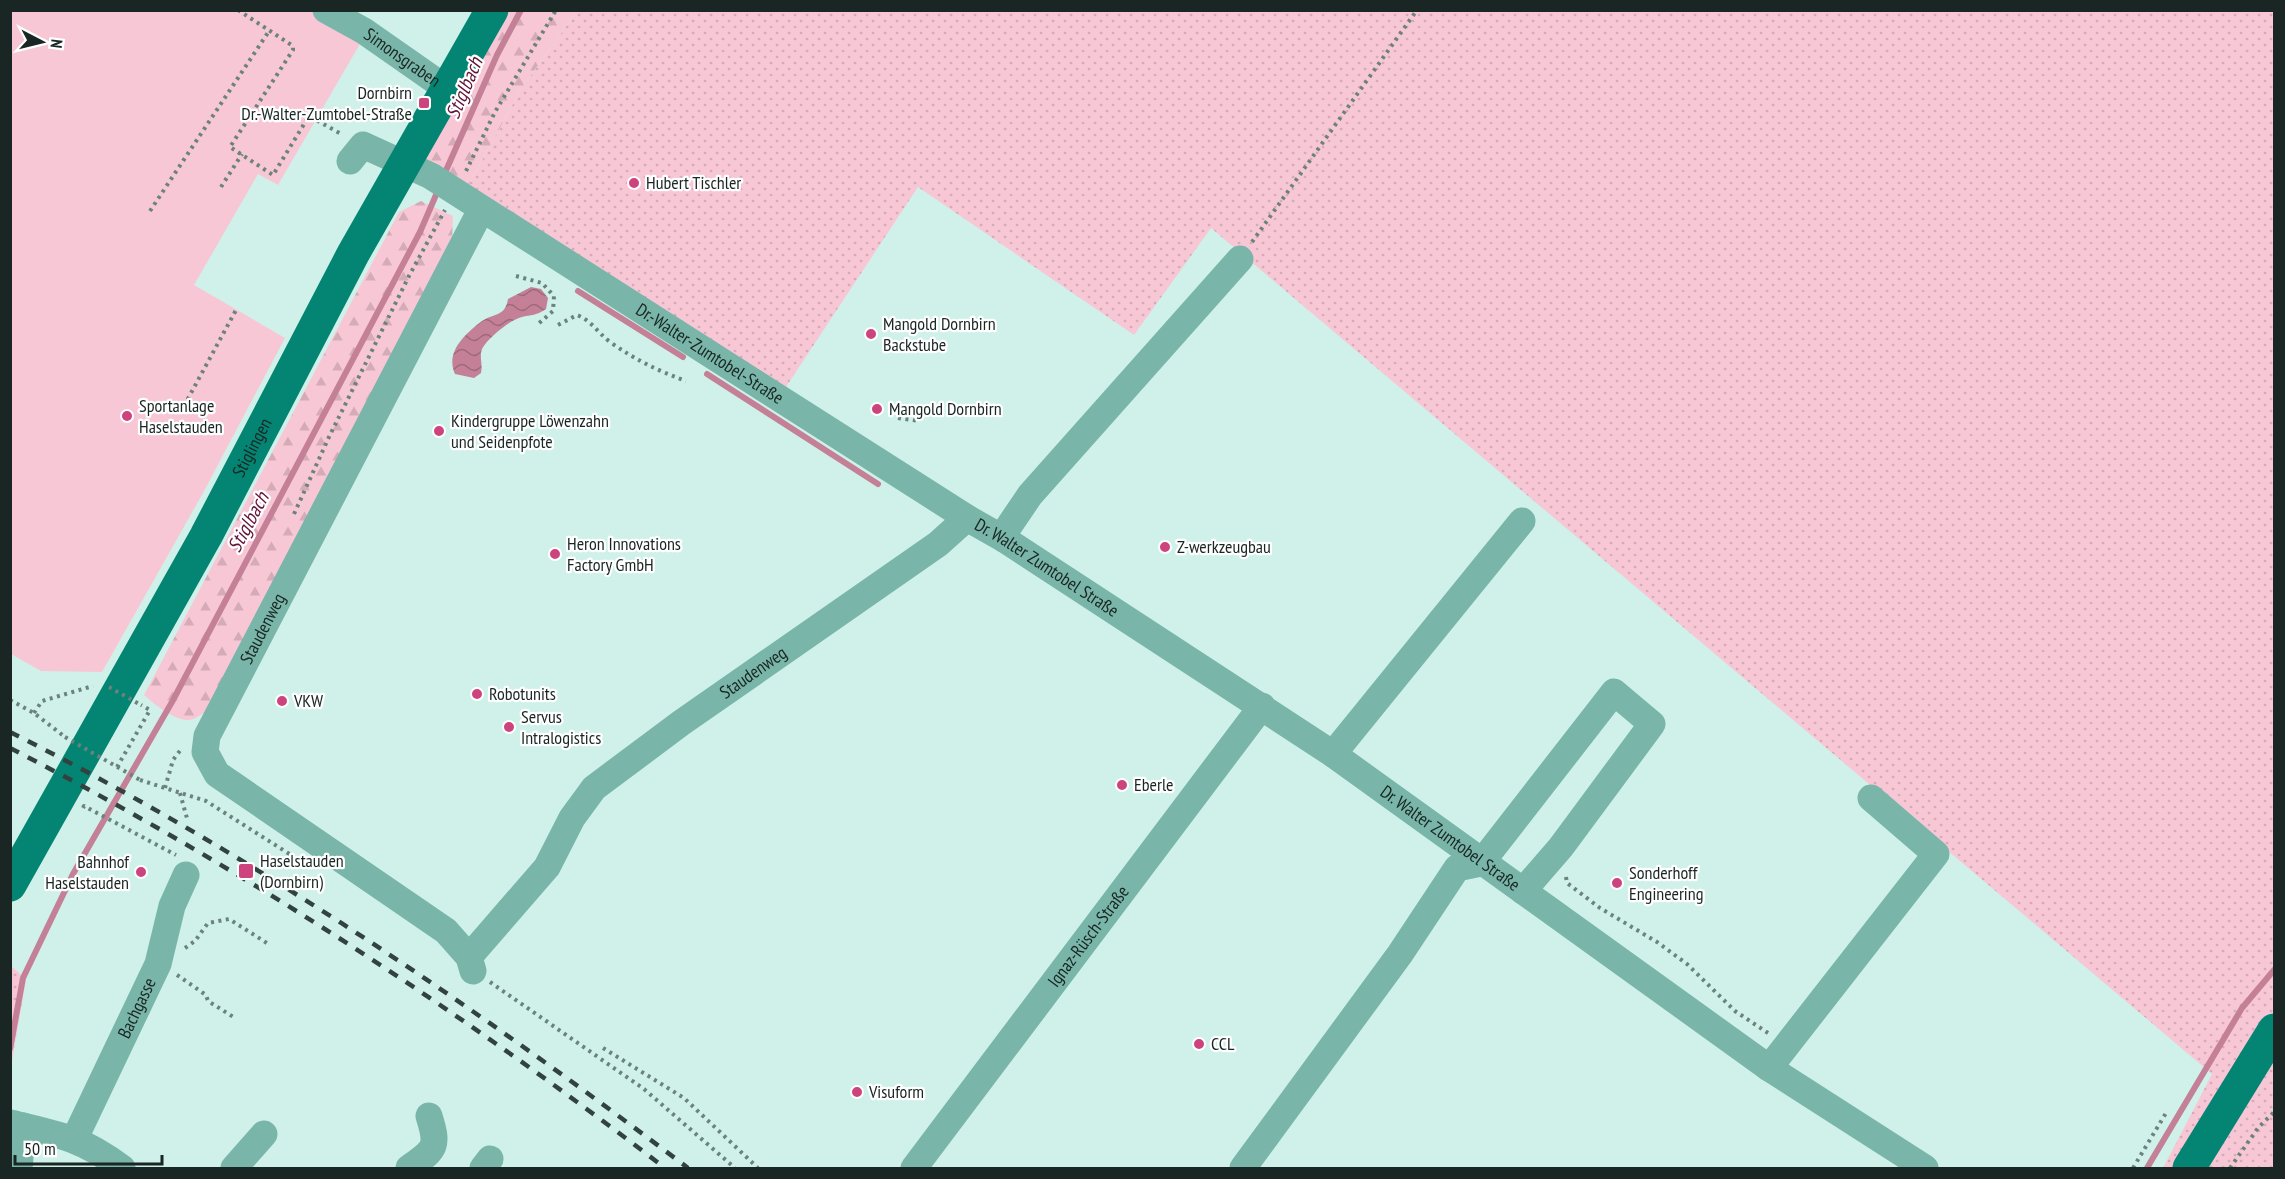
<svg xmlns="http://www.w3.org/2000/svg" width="2285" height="1179" viewBox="0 0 2285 1179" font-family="'PT Sans Narrow',sans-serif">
<defs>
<pattern id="green-dots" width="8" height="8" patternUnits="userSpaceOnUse" patternTransform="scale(1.5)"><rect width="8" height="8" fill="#f8c7d6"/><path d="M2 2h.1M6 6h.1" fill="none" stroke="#d4abb7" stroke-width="1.8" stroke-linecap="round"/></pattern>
<pattern id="forest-firs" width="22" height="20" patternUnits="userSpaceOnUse" patternTransform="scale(1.5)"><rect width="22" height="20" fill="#f8c7d6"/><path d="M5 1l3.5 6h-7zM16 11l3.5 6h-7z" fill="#d4abb7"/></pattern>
<pattern id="water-waves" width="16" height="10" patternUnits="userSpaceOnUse" patternTransform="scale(1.5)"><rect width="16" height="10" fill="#c38096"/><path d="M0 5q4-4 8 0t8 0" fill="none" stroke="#9e697a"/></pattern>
</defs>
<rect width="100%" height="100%" fill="#cff1e9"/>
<!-- green -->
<g fill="url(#green-dots)">
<polygon points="577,11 2274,11 2274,1168 2163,1168 2212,1074 1211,228 1134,335 918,187 780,396 463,195 521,89"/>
<polygon points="11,966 26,979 11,1067"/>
</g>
<!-- forest -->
<g fill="url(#forest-firs)">
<polygon points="504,11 577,11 521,89 463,195 409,163"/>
<path d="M 421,201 L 453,216 L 452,241 L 208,710 C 202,714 194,721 186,720 C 171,718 154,704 144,695 L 399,212 Z"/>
</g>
<!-- pitch -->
<polygon fill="#f8c7d6" points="10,11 311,11 364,37 278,185 258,174 194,285 285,338 203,493 102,672 41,671 11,654"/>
<!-- water -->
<path fill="url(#water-waves)" d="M 531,287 L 541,289 L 548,298 L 546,309 C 534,317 531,314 519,318 C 509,321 487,339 482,349 C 479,357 483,364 481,373 L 474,378 L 455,374 C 445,352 465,334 482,321 C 494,313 505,317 508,299 Z"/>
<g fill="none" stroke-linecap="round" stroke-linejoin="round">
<!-- stream -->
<g stroke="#c38096" stroke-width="6">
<polyline points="444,175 497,55 521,10"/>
<polyline points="578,291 683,357"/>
<polyline points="707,374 878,484"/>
<polyline points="10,1049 23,978 73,874 172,702 420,232 439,188"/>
<polyline points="2147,1168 2242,1008 2274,970"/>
</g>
<!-- path -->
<g stroke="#6b827d" stroke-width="4" stroke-dasharray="3 4.5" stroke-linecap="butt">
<polyline points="238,10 293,46 293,50 230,147 273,175 309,116 343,135"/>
<polyline points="466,171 495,112 556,10"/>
<polyline points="221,187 242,154"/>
<polyline points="150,211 269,31"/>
<polyline points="1252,242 1417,10"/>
<polyline points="516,276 542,283 554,296 553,311 537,325"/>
<path d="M 558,325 L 577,315 C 592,321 597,332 610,342 C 636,360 656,370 686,381"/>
<polyline points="184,406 236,310"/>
<polyline points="898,418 919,421"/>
<polyline points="294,514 329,437 409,276 445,210"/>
<polyline points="10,700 34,713 65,737"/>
<polyline points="34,713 42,701 93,686"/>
<polyline points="117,767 150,710 141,705"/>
<polyline points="140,780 206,801 291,855"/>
<polyline points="165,788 173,760 182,748"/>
<polyline points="180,793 188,822"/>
<polyline points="83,808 84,806 176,855"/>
<polyline points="1566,877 1567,883 1600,908 1657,942 1687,964 1735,1011 1768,1033"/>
<polyline points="185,948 195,941 208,923 229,919 270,945"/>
<polyline points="177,975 206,995 208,1001 235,1018"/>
<polyline points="490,982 644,1089 735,1168"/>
<polyline points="603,1048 684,1098 758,1168"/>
<polyline points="2133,1168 2166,1113"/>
<polyline points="2230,1168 2258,1128 2274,1112"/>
</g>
<!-- minor -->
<g stroke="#79b6a9" stroke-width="27">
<path id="s1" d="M 326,10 L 364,31 L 447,89"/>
<path id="s2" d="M 350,161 L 363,145 L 431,176 L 967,518 L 1004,539 L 1333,754 L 1769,1068 L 1925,1168"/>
<polyline points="1004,539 1007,529 1030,495 1240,259"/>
<polyline points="1333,754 1522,521"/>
<path id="s3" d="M 469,957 L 547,867 L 572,818 L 594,788 L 681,723 L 938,544 L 967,518"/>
<path id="s4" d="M 473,971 L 469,957 L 446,931 L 217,774 L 205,752 L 207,736 L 481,210"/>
<polyline points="1769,1068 1936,854 1871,798"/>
<path d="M 10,1123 C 58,1134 82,1138 122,1168"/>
<path id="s5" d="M 75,1138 L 158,964 L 172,906 L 186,875"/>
<polyline points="19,1168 23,1126"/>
<polyline points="234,1168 264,1134"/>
<path d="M 409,1168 C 435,1149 439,1148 429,1116"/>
<polyline points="483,1168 490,1159"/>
<path id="s6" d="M 914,1168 L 1262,706"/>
<polyline points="1243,1168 1400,954 1457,868 1481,863 1614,692 1652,724 1561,847 1523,891"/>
</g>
<!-- major -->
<g stroke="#048574" stroke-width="33">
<path id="s7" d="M 10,885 L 206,536 L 353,254 L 492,10"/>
<polyline points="2189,1168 2274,1030"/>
</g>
<!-- rail -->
<g stroke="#32423e" stroke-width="4.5" stroke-dasharray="10 10" stroke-linecap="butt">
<path d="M 10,732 C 251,853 474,1006 688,1168"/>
<path d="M 10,748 C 242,867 459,1010 665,1168"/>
</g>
<!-- path-bridge -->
<g stroke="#6b827d" stroke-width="4" stroke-dasharray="3 4.5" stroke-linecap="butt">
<polyline points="109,687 141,705"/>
<polyline points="65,737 140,780"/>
</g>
</g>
<!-- markers -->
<g fill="#cc437e" stroke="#fff" stroke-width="2">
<rect x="418" y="97" width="12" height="12" rx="3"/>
<circle cx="634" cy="183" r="6"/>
<circle cx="871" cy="334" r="6"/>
<circle cx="877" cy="409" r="6"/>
<circle cx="127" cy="416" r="6"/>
<circle cx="439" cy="431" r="6"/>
<circle cx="1165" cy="547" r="6"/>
<circle cx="555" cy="554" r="6"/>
<circle cx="477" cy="694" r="6"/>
<circle cx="282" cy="701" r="6"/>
<circle cx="509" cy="727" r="6"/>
<circle cx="1122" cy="785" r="6"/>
<rect x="238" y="863" width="16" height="16" rx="3"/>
<circle cx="141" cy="872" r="6"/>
<circle cx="1617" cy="883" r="6"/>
<circle cx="1199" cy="1044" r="6"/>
<circle cx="857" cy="1092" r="6"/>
</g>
<g text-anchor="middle" stroke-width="4.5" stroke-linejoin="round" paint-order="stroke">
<!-- street labels -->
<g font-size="18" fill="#192623" stroke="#fff">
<text dy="6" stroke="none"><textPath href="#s1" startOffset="90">Simonsgraben</textPath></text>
<text dy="6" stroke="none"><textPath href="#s2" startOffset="426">Dr.-Walter-Zumtobel-Straße</textPath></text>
<text dy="6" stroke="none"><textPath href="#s7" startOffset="500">Stiglingen</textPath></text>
<text dy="6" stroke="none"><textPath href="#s2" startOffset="825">Dr. Walter Zumtobel Straße</textPath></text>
<text dy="6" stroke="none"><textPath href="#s4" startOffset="489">Staudenweg</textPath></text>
<text dy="6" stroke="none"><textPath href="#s3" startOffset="408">Staudenweg</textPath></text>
<text dy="6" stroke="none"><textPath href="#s2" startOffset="1311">Dr. Walter Zumtobel Straße</textPath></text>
<text dy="6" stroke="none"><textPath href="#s6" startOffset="290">Ignaz-Rüsch-Straße</textPath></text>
<text dy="6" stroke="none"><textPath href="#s5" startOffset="144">Bachgasse</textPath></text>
</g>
<!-- poi labels -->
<g font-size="18" fill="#192623" stroke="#fff" text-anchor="start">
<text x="412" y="99" text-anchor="end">Dornbirn<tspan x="412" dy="21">Dr.-Walter-Zumtobel-Straße</tspan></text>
<text x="646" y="189">Hubert Tischler</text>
<text x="883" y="330">Mangold Dornbirn<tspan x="883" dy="21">Backstube</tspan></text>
<text x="139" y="412">Sportanlage<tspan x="139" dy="21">Haselstauden</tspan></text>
<text x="889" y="415">Mangold Dornbirn</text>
<text x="451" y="427">Kindergruppe Löwenzahn<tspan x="451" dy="21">und Seidenpfote</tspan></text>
<text x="567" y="550">Heron Innovations<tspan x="567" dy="21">Factory GmbH</tspan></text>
<text x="1177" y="553">Z-werkzeugbau</text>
<text x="489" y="700">Robotunits</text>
<text x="294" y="707">VKW</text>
<text x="521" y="723">Servus<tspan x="521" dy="21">Intralogistics</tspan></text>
<text x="1134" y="791">Eberle</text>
<text x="260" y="867">Haselstauden<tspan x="260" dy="21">(Dornbirn)</tspan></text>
<text x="129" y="868" text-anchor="end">Bahnhof<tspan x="129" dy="21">Haselstauden</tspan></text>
<text x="1629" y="879">Sonderhoff<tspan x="1629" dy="21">Engineering</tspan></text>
<text x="1211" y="1050">CCL</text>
<text x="869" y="1098">Visuform</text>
</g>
<!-- water labels -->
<g font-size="20" font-style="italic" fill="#641439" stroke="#fff">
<text transform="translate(464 88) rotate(-67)" y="7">Stiglbach</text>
<text transform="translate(248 522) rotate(-62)" y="7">Stiglbach</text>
</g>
</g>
<!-- border -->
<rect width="2285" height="1179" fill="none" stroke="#192623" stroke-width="24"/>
<!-- north arrow -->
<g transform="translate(42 42) rotate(97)" stroke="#ffffff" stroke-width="4.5" paint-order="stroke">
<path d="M0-4.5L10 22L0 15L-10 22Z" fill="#192623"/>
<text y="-9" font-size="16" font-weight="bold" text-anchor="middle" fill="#192623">N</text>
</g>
<!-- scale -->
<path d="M15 1155v9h147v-9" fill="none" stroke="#192623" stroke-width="3"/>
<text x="24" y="1155" font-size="18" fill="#192623" stroke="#ffffff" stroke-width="4.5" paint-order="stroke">50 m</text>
</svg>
